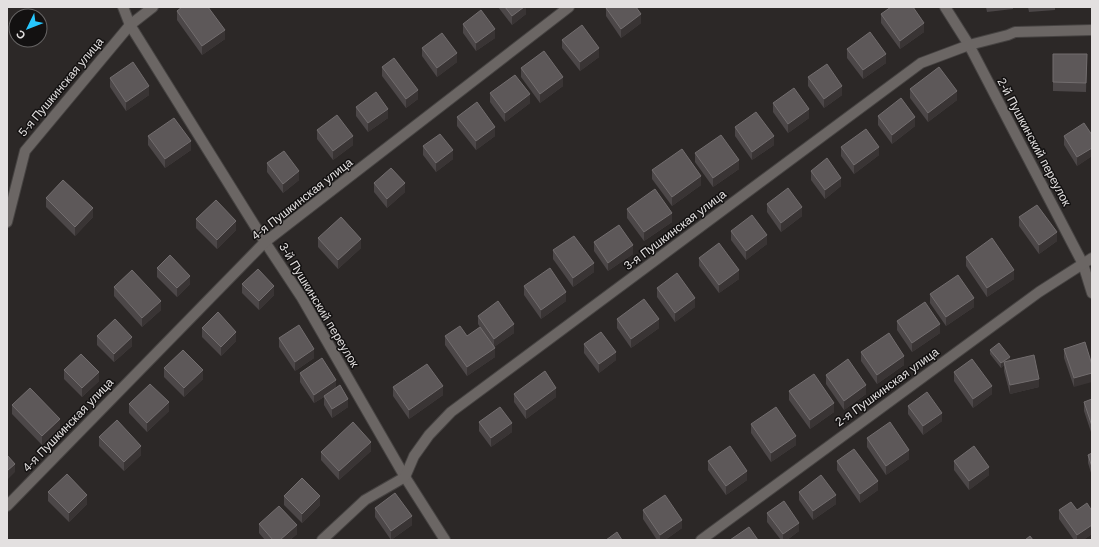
<svg xmlns="http://www.w3.org/2000/svg" width="1099" height="547" viewBox="0 0 1099 547" font-family="Arial,sans-serif">
<rect width="100%" height="100%" fill="#2c2827"/>
<g fill="none" stroke-linecap="round" stroke-linejoin="round">
<defs>
<g id="minor">
<polyline points="123,7 130,25 265,242 302,298 405,477 445,540"/>
<polyline points="945,7 969,45 1083,264 1092,293"/>
<polyline points="7,222 25,151 130,25 153,7"/>
<polyline points="7,506 265,242 569,7"/>
<polyline points="322,540 365,500 405,477 414,456 429,435 451,412 921,63 969,45 1008,35 1015,32 1092,30"/>
<polyline points="701,540 1039,292 1092,258"/>
</g>
</defs>
<!-- minor casing -->
<use href="#minor" stroke="#464342" stroke-width="12"/>
<!-- minor -->
<use href="#minor" stroke="#6b6664" stroke-width="10"/>
</g>
<!-- wall -->
<g fill="#4c4748">
<polygon points="498,7 526,7 526,14 512,25"/>
<polygon points="986,7 1013,7 1013,9 987,12"/>
<polygon points="1028,7 1055,7 1055,10 1029,12"/>
<polygon points="606,8 641,23 621,38 606,16"/>
<polygon points="177,11 225,39 202,55 177,20"/>
<polygon points="881,14 924,32 900,49 881,23"/>
<polygon points="463,24 495,38 476,51 463,33"/>
<polygon points="562,40 599,57 580,71 562,48"/>
<polygon points="422,48 457,62 437,77 422,56"/>
<polygon points="847,49 886,63 863,79 847,58"/>
<polygon points="1053,54 1087,54 1086,92 1053,91"/>
<polygon points="382,67 418,99 406,108 382,76"/>
<polygon points="521,68 563,86 540,103 521,77"/>
<polygon points="808,77 842,95 824,108 808,86"/>
<polygon points="110,78 149,95 126,111 110,87"/>
<polygon points="910,89 957,100 928,122 910,98"/>
<polygon points="490,93 530,103 505,122 490,102"/>
<polygon points="773,103 809,118 788,133 773,112"/>
<polygon points="356,107 388,118 368,132 356,116"/>
<polygon points="878,116 915,126 892,144 878,125"/>
<polygon points="457,117 495,136 476,150 457,126"/>
<polygon points="735,127 774,145 752,160 735,136"/>
<polygon points="317,130 353,145 333,160 317,139"/>
<polygon points="1092,135 1092,156 1077,166 1064,145 1064,136"/>
<polygon points="148,136 191,150 165,168 148,145"/>
<polygon points="423,146 453,159 436,172 423,155"/>
<polygon points="841,147 879,155 854,174 841,156"/>
<polygon points="695,153 739,169 713,187 695,162"/>
<polygon points="267,163 299,180 283,193 267,172"/>
<polygon points="652,170 701,185 672,206 652,179"/>
<polygon points="811,171 841,186 825,199 811,180"/>
<polygon points="374,183 405,192 387,208 374,192"/>
<polygon points="46,198 93,217 75,236 46,207"/>
<polygon points="767,204 802,216 781,232 767,212"/>
<polygon points="627,209 672,222 644,241 627,218"/>
<polygon points="1019,217 1057,241 1039,254 1019,226"/>
<polygon points="196,219 236,230 217,249 196,228"/>
<polygon points="731,231 767,244 746,260 731,240"/>
<polygon points="318,238 361,248 338,269 318,247"/>
<polygon points="594,242 633,254 608,271 594,251"/>
<polygon points="553,250 594,272 573,287 553,259"/>
<polygon points="966,257 1014,279 987,297 966,266"/>
<polygon points="699,258 739,279 719,293 699,266"/>
<polygon points="157,268 190,284 177,297 157,277"/>
<polygon points="242,284 274,295 259,310 242,293"/>
<polygon points="524,286 566,301 541,319 524,295"/>
<polygon points="114,287 161,310 142,327 114,296"/>
<polygon points="657,288 695,307 675,322 657,297"/>
<polygon points="930,294 974,307 946,326 930,303"/>
<polygon points="478,316 514,333 494,347 495,357 467,376 445,345 445,336 467,336 480,327 478,324"/>
<polygon points="617,319 659,328 631,348 617,328"/>
<polygon points="897,321 940,333 912,352 897,330"/>
<polygon points="202,328 236,341 221,356 202,337"/>
<polygon points="97,336 132,346 114,362 97,345"/>
<polygon points="279,338 314,358 295,371 279,347"/>
<polygon points="1085,342 1074,387 1064,358 1064,349"/>
<polygon points="584,344 616,360 599,373 584,353"/>
<polygon points="990,350 1010,361 1039,387 1010,394 1004,371 1004,365 1001,368 990,354"/>
<polygon points="861,352 904,365 877,384 861,361"/>
<polygon points="164,368 203,379 184,397 164,377"/>
<polygon points="64,370 99,381 82,397 64,379"/>
<polygon points="954,372 992,394 973,408 954,381"/>
<polygon points="300,373 336,388 348,407 332,418 324,405 324,397 314,403 300,382"/>
<polygon points="826,375 866,394 844,410 826,384"/>
<polygon points="393,387 443,395 409,419 393,396"/>
<polygon points="789,391 834,412 810,429 789,400"/>
<polygon points="514,394 556,397 526,419 514,402"/>
<polygon points="1092,399 1092,435 1084,411 1084,402"/>
<polygon points="129,404 169,411 147,432 129,413"/>
<polygon points="12,405 60,428 42,445 12,414"/>
<polygon points="908,406 942,421 923,435 908,414"/>
<polygon points="479,422 512,432 491,447 479,431"/>
<polygon points="751,424 796,445 771,462 751,433"/>
<polygon points="99,437 141,455 124,471 99,446"/>
<polygon points="867,438 909,459 886,475 867,447"/>
<polygon points="371,451 339,480 321,460 321,452"/>
<polygon points="1092,453 1092,476 1088,463 1088,455"/>
<polygon points="708,461 747,480 726,495 708,470"/>
<polygon points="837,461 878,490 860,503 837,470"/>
<polygon points="954,461 989,475 969,490 954,470"/>
<polygon points="48,492 87,504 69,522 48,501"/>
<polygon points="799,492 836,504 813,520 799,500"/>
<polygon points="284,496 320,505 302,523 284,505"/>
<polygon points="375,508 412,525 391,540 375,517"/>
<polygon points="643,510 682,528 665,540 657,540 643,519"/>
<polygon points="1059,510 1077,510 1092,511 1092,534 1083,540 1074,540 1059,519"/>
<polygon points="767,513 799,531 787,540 781,540 767,522"/>
<polygon points="259,524 297,534 290,540 265,540 259,533"/>
</g>
<!-- shaded-wall -->
<g fill="#393434">
<polygon points="524,7 526,7 526,14 512,25 512,16"/>
<polygon points="641,14 641,23 621,38 621,29"/>
<polygon points="924,23 924,32 900,49 900,41"/>
<polygon points="495,29 495,38 476,51 476,43"/>
<polygon points="225,30 225,39 202,55 202,46"/>
<polygon points="599,48 599,57 580,71 580,62"/>
<polygon points="457,53 457,62 437,77 437,68"/>
<polygon points="886,54 886,63 863,79 863,70"/>
<polygon points="563,77 563,86 540,103 540,94"/>
<polygon points="149,86 149,95 126,111 126,102"/>
<polygon points="842,86 842,95 824,108 824,99"/>
<polygon points="418,90 418,99 406,108 406,99"/>
<polygon points="957,91 957,100 928,122 928,113"/>
<polygon points="530,94 530,103 505,122 505,113"/>
<polygon points="388,109 388,118 368,132 368,123"/>
<polygon points="809,109 809,118 788,133 788,124"/>
<polygon points="915,117 915,126 892,144 892,135"/>
<polygon points="495,127 495,136 476,150 476,141"/>
<polygon points="353,136 353,145 333,160 333,151"/>
<polygon points="774,136 774,145 752,160 752,152"/>
<polygon points="191,141 191,150 165,168 165,159"/>
<polygon points="879,147 879,155 854,174 854,165"/>
<polygon points="1092,148 1092,156 1077,166 1077,157"/>
<polygon points="453,150 453,159 436,172 436,163"/>
<polygon points="739,160 739,169 713,187 713,178"/>
<polygon points="299,171 299,180 283,193 283,184"/>
<polygon points="701,176 701,185 672,206 672,197"/>
<polygon points="841,178 841,186 825,199 825,190"/>
<polygon points="405,183 405,192 387,208 387,199"/>
<polygon points="802,207 802,216 781,232 781,223"/>
<polygon points="93,208 93,217 75,236 75,227"/>
<polygon points="672,213 672,222 644,241 644,232"/>
<polygon points="236,221 236,230 217,249 217,240"/>
<polygon points="1057,232 1057,241 1039,254 1039,245"/>
<polygon points="767,235 767,244 746,260 746,251"/>
<polygon points="361,239 361,248 338,269 338,260"/>
<polygon points="633,245 633,254 608,271 608,263"/>
<polygon points="594,263 594,272 573,287 573,278"/>
<polygon points="739,270 739,279 719,293 719,285"/>
<polygon points="1014,270 1014,279 987,297 987,288"/>
<polygon points="190,276 190,284 177,297 177,288"/>
<polygon points="274,286 274,295 259,310 259,301"/>
<polygon points="566,292 566,301 541,319 541,310"/>
<polygon points="695,298 695,307 675,322 675,313"/>
<polygon points="974,298 974,307 946,326 946,317"/>
<polygon points="161,301 161,310 142,327 142,318"/>
<polygon points="659,319 659,328 631,348 631,339"/>
<polygon points="514,324 514,333 494,347 494,339"/>
<polygon points="940,324 940,333 912,352 912,343"/>
<polygon points="236,332 236,341 221,356 221,347"/>
<polygon points="132,337 132,346 114,362 114,354"/>
<polygon points="495,348 495,357 467,376 467,367"/>
<polygon points="314,349 314,358 295,371 295,362"/>
<polygon points="616,352 616,360 599,373 599,364"/>
<polygon points="904,356 904,365 877,384 877,375"/>
<polygon points="1010,357 1010,361 1004,362 1004,365 1001,368 1001,363"/>
<polygon points="203,370 203,379 184,397 184,388"/>
<polygon points="99,372 99,381 82,397 82,388"/>
<polygon points="1092,373 1092,382 1074,387 1074,378"/>
<polygon points="1039,379 1039,387 1010,394 1010,385"/>
<polygon points="336,380 336,389 324,396 324,397 314,403 314,395"/>
<polygon points="866,385 866,394 844,410 844,401"/>
<polygon points="443,386 443,395 409,419 409,410"/>
<polygon points="992,386 992,394 973,408 973,399"/>
<polygon points="556,388 556,397 526,419 526,410"/>
<polygon points="348,399 348,407 332,418 332,409"/>
<polygon points="169,402 169,411 147,432 147,423"/>
<polygon points="834,403 834,412 810,429 810,420"/>
<polygon points="942,413 942,421 923,435 923,426"/>
<polygon points="60,419 60,428 42,445 42,436"/>
<polygon points="512,423 512,432 491,447 491,438"/>
<polygon points="796,436 796,445 771,462 771,453"/>
<polygon points="371,442 371,451 339,480 339,471"/>
<polygon points="141,446 141,455 124,471 124,462"/>
<polygon points="909,450 909,459 886,475 886,466"/>
<polygon points="15,464 15,472 7,480 7,471"/>
<polygon points="989,467 989,475 969,490 969,481"/>
<polygon points="747,471 747,480 726,495 726,486"/>
<polygon points="878,481 878,490 860,503 860,494"/>
<polygon points="87,495 87,504 69,522 69,513"/>
<polygon points="836,495 836,504 813,520 813,511"/>
<polygon points="320,496 320,505 302,523 302,514"/>
<polygon points="412,516 412,525 391,540 391,531"/>
<polygon points="682,520 682,528 665,540 660,540 660,535"/>
<polygon points="799,523 799,531 787,540 783,540 783,534"/>
<polygon points="297,525 297,534 290,540 280,540"/>
<polygon points="1092,525 1092,534 1083,540 1077,540 1077,535"/>
</g>
<!-- building -->
<g fill="#5d5859" stroke="#726d6e">
<polygon points="182,7 208,7 225,30 202,46 177,11"/>
<polygon points="505,7 524,7 512,16"/>
<polygon points="606,7 636,7 641,14 621,29 606,8"/>
<polygon points="891,7 913,7 924,23 900,41 881,14"/>
<polygon points="481,10 495,29 476,43 463,24"/>
<polygon points="582,25 599,48 580,62 562,40"/>
<polygon points="870,32 886,54 863,70 847,49"/>
<polygon points="442,33 457,53 437,68 422,48"/>
<polygon points="544,51 563,77 540,94 521,68"/>
<polygon points="1053,54 1087,54 1086,83 1053,82"/>
<polygon points="394,58 418,90 406,99 382,67"/>
<polygon points="133,62 149,86 126,102 110,78"/>
<polygon points="827,64 842,86 824,99 808,77"/>
<polygon points="939,67 957,91 928,113 910,89"/>
<polygon points="515,75 530,94 505,113 490,93"/>
<polygon points="794,88 809,109 788,124 773,103"/>
<polygon points="376,92 388,109 368,123 356,107"/>
<polygon points="901,98 915,117 892,135 878,116"/>
<polygon points="477,102 495,127 476,141 457,117"/>
<polygon points="756,112 774,136 752,152 735,127"/>
<polygon points="337,115 353,136 333,151 317,130"/>
<polygon points="174,118 191,141 165,159 148,136"/>
<polygon points="1084,123 1092,135 1092,148 1077,157 1064,136"/>
<polygon points="866,129 879,147 854,165 841,147"/>
<polygon points="440,134 453,150 436,163 423,146"/>
<polygon points="721,135 739,160 713,178 695,153"/>
<polygon points="682,149 701,176 672,197 652,170"/>
<polygon points="284,151 299,171 283,184 267,163"/>
<polygon points="827,158 841,178 825,190 811,171"/>
<polygon points="391,168 405,183 387,199 374,183"/>
<polygon points="63,180 93,208 75,227 46,198"/>
<polygon points="788,188 802,207 781,223 767,204"/>
<polygon points="655,189 672,213 644,232 627,209"/>
<polygon points="216,200 236,221 217,240 196,219"/>
<polygon points="1037,205 1057,232 1039,245 1019,217"/>
<polygon points="752,215 767,235 746,251 731,231"/>
<polygon points="341,217 361,239 338,260 318,238"/>
<polygon points="619,225 633,245 608,263 594,242"/>
<polygon points="574,236 594,263 573,278 553,250"/>
<polygon points="992,238 1014,270 987,288 966,257"/>
<polygon points="719,243 739,270 719,285 699,258"/>
<polygon points="170,255 190,276 177,288 157,268"/>
<polygon points="550,268 566,292 541,310 524,286"/>
<polygon points="258,269 274,286 259,301 242,284"/>
<polygon points="132,270 161,301 142,318 114,287"/>
<polygon points="677,273 695,298 675,313 657,288"/>
<polygon points="958,275 974,298 946,317 930,294"/>
<polygon points="644,299 659,319 631,339 617,319"/>
<polygon points="498,301 514,324 494,339 478,316"/>
<polygon points="925,302 940,324 912,343 897,321"/>
<polygon points="218,312 236,332 221,347 202,328"/>
<polygon points="115,319 132,337 114,354 97,336"/>
<polygon points="299,325 314,349 295,362 279,338"/>
<polygon points="460,326 467,336 480,327 495,348 467,367 445,336"/>
<polygon points="601,332 616,352 599,364 584,344"/>
<polygon points="889,333 904,356 877,375 861,352"/>
<polygon points="1085,342 1092,365 1092,373 1074,378 1064,349"/>
<polygon points="999,343 1010,357 1001,363 990,350"/>
<polygon points="183,350 203,370 184,388 164,368"/>
<polygon points="81,354 99,372 82,388 64,370"/>
<polygon points="1034,355 1039,379 1010,385 1004,362"/>
<polygon points="322,358 336,380 314,395 300,373"/>
<polygon points="848,359 866,385 844,401 826,375"/>
<polygon points="972,359 992,386 973,399 954,372"/>
<polygon points="427,364 443,386 409,410 393,387"/>
<polygon points="545,371 556,388 526,410 514,394"/>
<polygon points="814,374 834,403 810,420 789,391"/>
<polygon points="150,384 169,402 147,423 129,404"/>
<polygon points="340,385 348,399 332,409 324,396"/>
<polygon points="30,388 60,419 42,436 12,405"/>
<polygon points="927,392 942,413 923,426 908,406"/>
<polygon points="1092,399 1092,426 1084,402"/>
<polygon points="500,407 512,423 491,438 479,422"/>
<polygon points="776,407 796,436 771,453 751,424"/>
<polygon points="117,420 141,446 124,462 99,437"/>
<polygon points="353,422 371,442 339,471 321,452"/>
<polygon points="890,422 909,450 886,466 867,438"/>
<polygon points="730,446 747,471 726,486 708,461"/>
<polygon points="974,446 989,467 969,481 954,461"/>
<polygon points="854,449 878,481 860,494 837,461"/>
<polygon points="1092,453 1092,467 1088,455"/>
<polygon points="7,455 15,464 7,471"/>
<polygon points="67,474 87,495 69,513 48,492"/>
<polygon points="821,475 836,495 813,511 799,492"/>
<polygon points="302,478 320,496 302,514 284,496"/>
<polygon points="395,493 412,516 391,531 375,508"/>
<polygon points="665,495 682,520 660,535 643,510"/>
<polygon points="784,501 799,523 783,534 767,513"/>
<polygon points="1071,502 1077,510 1087,503 1092,511 1092,525 1077,535 1059,510"/>
<polygon points="279,506 297,525 280,540 273,540 259,524"/>
<polygon points="749,527 758,540 730,540"/>
<polygon points="617,532 622,540 606,540"/>
<polygon points="1030,536 1033,540 1025,540"/>
</g>
<g text-anchor="middle" stroke-width="3" stroke-linejoin="round" paint-order="stroke">
<!-- street labels -->
<g font-size="12" fill="#e3e0e0" stroke="#131111">
<text transform="translate(61 87) rotate(-50)" y="4">5-я Пушкинская улица</text>
<text transform="translate(1034 142) rotate(62)" y="4">2-й Пушкинский переулок</text>
<text transform="translate(302 199) rotate(-38)" y="4">4-я Пушкинская улица</text>
<text transform="translate(675 230) rotate(-37)" y="4">3-я Пушкинская улица</text>
<text transform="translate(319 305) rotate(59)" y="4">3-й Пушкинский переулок</text>
<text transform="translate(887 387) rotate(-36)" y="4">2-я Пушкинская улица</text>
<text transform="translate(68 425) rotate(-46)" y="4">4-я Пушкинская улица</text>
</g>
</g>
<!-- border -->
<rect width="1099" height="547" fill="none" stroke="#e3e0e0" stroke-width="16"/>
<!-- north arrow -->
<g transform="translate(28 28) rotate(227)"><circle r="19" fill="#131111" stroke="#666464"/>
<path d="M0-3L7 15L0 10L-7 15Z" fill="#27c8ff"/>
<text y="-6" font-size="11" font-weight="bold" text-anchor="middle" fill="#e3e0e0">С</text>
</g>
</svg>
